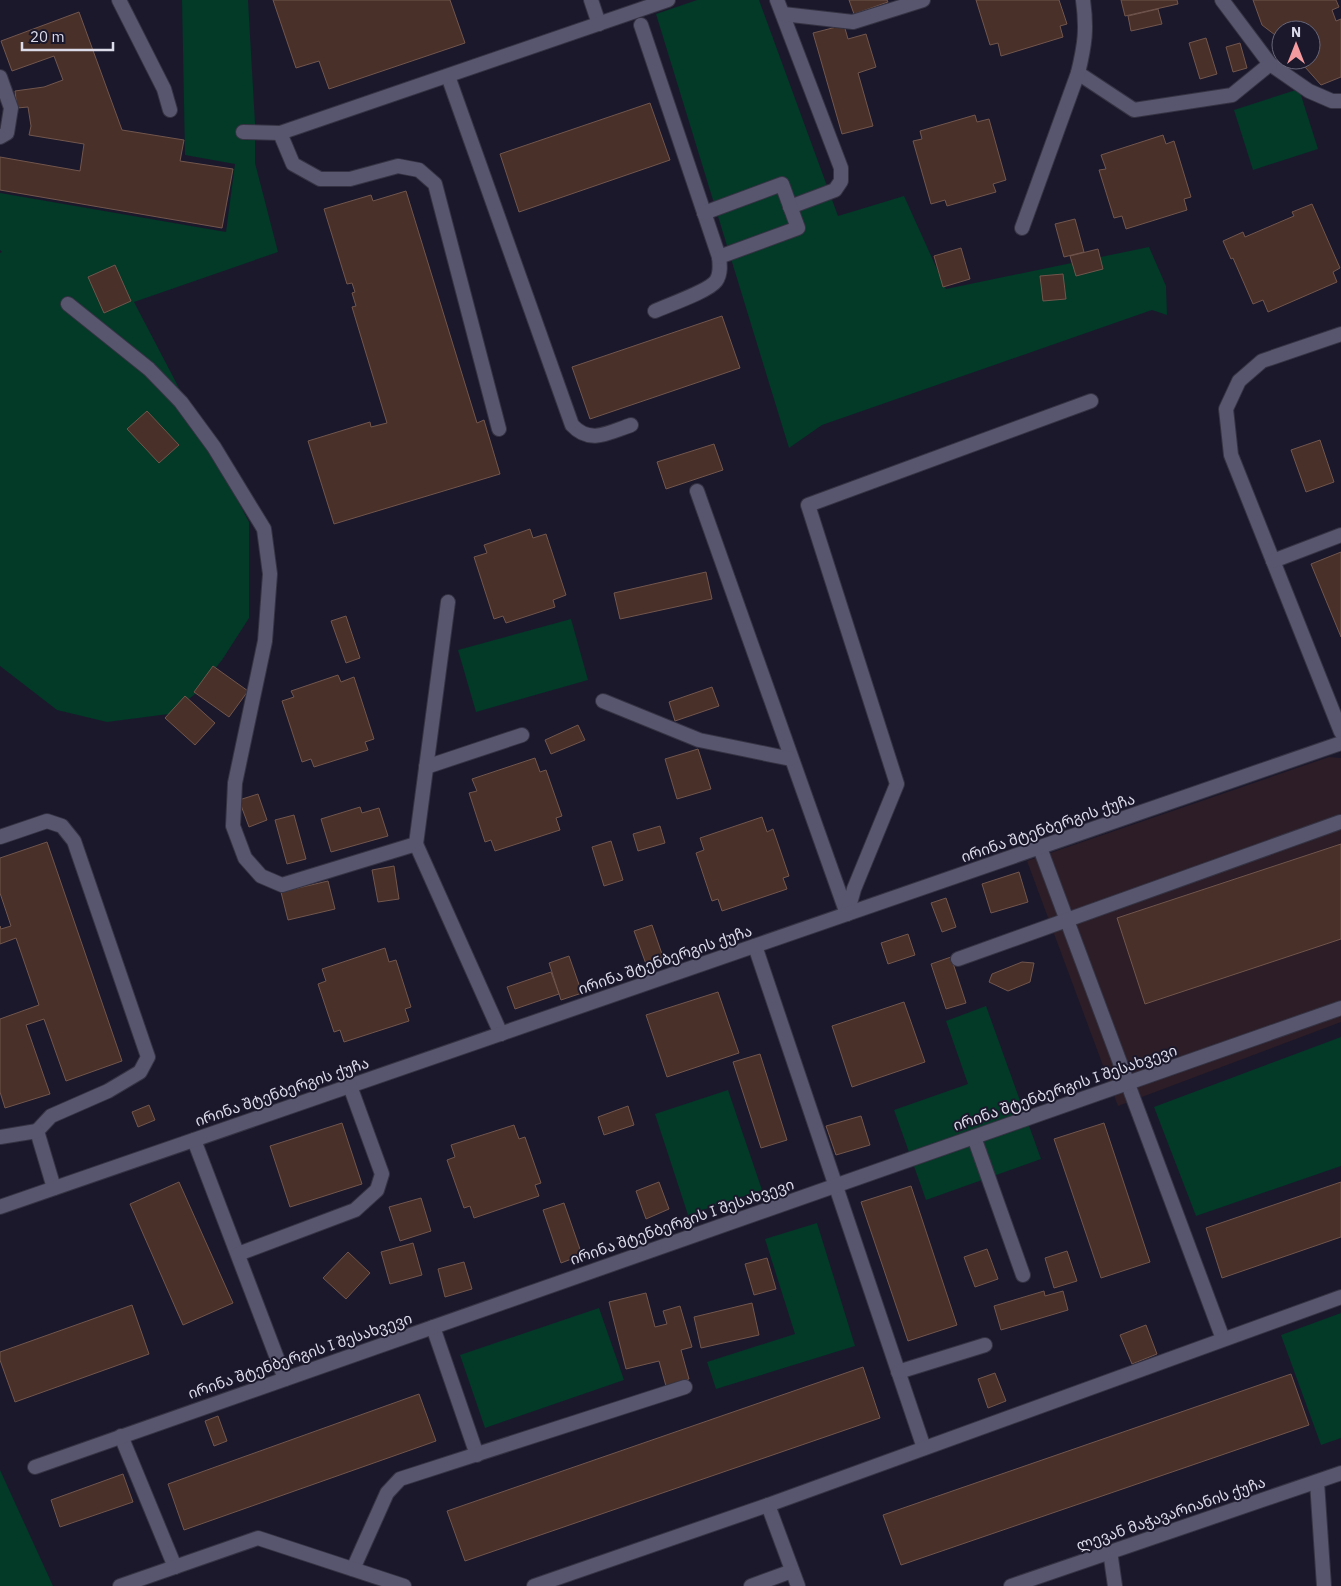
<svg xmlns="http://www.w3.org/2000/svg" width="1341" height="1586" viewBox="0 0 1341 1586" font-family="'IBM Plex Sans','Noto Sans Georgian',sans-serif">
<rect width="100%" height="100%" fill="#1b182c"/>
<!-- commercial -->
<polygon fill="#2c1d27" points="1329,757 1341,758 1341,1022 1118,1106 1027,861"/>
<!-- green -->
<g fill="#023927">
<polygon points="182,0 248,0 255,123 255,163 278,252 134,302 249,522 249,618 222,660 194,695 169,714 107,722 57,710 0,666 0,253 2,252 0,250 0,193 226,232 235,164 185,155"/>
<polygon points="697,0 759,0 838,216 904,196 946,289 1149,247 1166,286 1167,315 1152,310 822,425 789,448 656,14"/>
<polygon points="1299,89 1318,149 1253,170 1234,110"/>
<polygon points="571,619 588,680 476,712 458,650"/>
<polygon points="986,1006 1041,1159 926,1200 894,1110 968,1084 946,1021"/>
<polygon points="1341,1037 1341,1166 1196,1216 1154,1107"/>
<polygon points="728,1090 762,1190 688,1215 655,1114"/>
<polygon points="817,1223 855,1346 716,1389 707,1362 795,1334 765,1239"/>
<polygon points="599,1308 624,1380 485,1428 460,1355"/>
<polygon points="1341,1313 1341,1438 1321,1445 1281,1335"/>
<polygon points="0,1470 53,1586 0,1586"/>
</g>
<!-- building -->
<g fill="#493028" stroke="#71564d">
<polygon points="273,0 450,0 465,43 329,89 319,61 296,68"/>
<polygon points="849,0 887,0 888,2 854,14"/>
<polygon points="976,0 1059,0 1067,24 1060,26 1063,37 1001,56 998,43 990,45"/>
<polygon points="1121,0 1177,0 1178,4 1125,16"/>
<polygon points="1253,0 1336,0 1339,7 1332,10 1336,21 1341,19 1341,77 1321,85 1305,67 1302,60 1311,60 1311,30 1281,30 1281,38 1279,38 1262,25"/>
<polygon points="1158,9 1162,24 1131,31 1128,16"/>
<polygon points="79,12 122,130 184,140 180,161 233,169 222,228 0,190 0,157 80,171 84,144 29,135 31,126 28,107 17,108 15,91 44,87 63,80 54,56 12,71 1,41"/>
<polygon points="844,25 848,39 866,34 876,67 858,73 873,126 842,134 813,33"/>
<polygon points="1206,38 1217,74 1200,79 1189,43"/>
<polygon points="1240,43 1247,68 1233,72 1226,47"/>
<polygon points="650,103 670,160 519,212 500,154"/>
<polygon points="975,115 977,122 989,119 1006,180 993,184 996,192 947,206 945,200 931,204 913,141 922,139 920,131"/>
<polygon points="1163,135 1166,144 1174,141 1191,197 1184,199 1187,210 1126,229 1122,216 1114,218 1099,170 1106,169 1101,155"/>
<polygon points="406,191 477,423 484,420 500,474 334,524 308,441 370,422 371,427 387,423 352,307 356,306 352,293 355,292 352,283 347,284 324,209 371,195 373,201"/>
<polygon points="1312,204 1340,268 1333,272 1337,282 1268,312 1263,300 1253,304 1233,258 1231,259 1223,241 1243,232 1245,237 1294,216 1292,212"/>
<polygon points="1075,219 1084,252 1064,257 1055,224"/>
<polygon points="961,248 970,279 943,287 934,256"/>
<polygon points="1098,249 1103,269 1076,276 1070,256"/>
<polygon points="115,265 131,301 104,313 88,277"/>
<polygon points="1063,274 1066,299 1043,301 1040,276"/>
<polygon points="722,316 740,368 590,419 572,367"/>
<polygon points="147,411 179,445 159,463 127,429"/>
<polygon points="1320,440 1334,482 1306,492 1291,450"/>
<polygon points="714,444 723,470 666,489 657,462"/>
<polygon points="530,529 533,538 546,534 566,595 553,600 555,607 506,623 503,616 494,619 474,557 487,553 484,545"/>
<polygon points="1341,552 1341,637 1311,564"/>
<polygon points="706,572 712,599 620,619 614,593"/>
<polygon points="346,616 360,658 346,663 331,621"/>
<polygon points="213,666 248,691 229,717 194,692"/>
<polygon points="338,675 341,682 354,677 374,739 365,742 368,750 314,767 311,759 302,762 282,701 294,697 291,691"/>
<polygon points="712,687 719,706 675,721 669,702"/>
<polygon points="185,696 215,723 195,745 165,718"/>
<polygon points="578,725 585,740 551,754 545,740"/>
<polygon points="698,749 711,789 677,799 665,759"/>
<polygon points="535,758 540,772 546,770 562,816 556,818 560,830 495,851 491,840 485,842 469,793 477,791 472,779"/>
<polygon points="258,794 267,820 249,827 239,800"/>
<polygon points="360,807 362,813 379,808 388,836 331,852 321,819"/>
<polygon points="294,815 306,859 287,864 275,820"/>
<polygon points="762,817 767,832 773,829 789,876 783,878 787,889 722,911 718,899 712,901 696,853 704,850 700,838"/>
<polygon points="660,826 665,843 638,851 633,834"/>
<polygon points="611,841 623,880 604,886 592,847"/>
<polygon points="47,842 122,1061 66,1081 44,1019 26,1025 50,1094 5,1108 0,1092 0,1019 39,1005 16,938 0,944 0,926 1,929 11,926 0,893 0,858"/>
<polygon points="1341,844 1341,939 1145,1004 1117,918"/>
<polygon points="394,866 399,899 378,902 372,870"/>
<polygon points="1019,872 1028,902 991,913 982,884"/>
<polygon points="328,881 335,909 288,920 281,892"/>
<polygon points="946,898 956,927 942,932 931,903"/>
<polygon points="652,925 663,957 646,964 634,931"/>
<polygon points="908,934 915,955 888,964 881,943"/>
<polygon points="385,948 389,962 396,960 411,1007 405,1009 409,1021 344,1042 340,1030 334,1032 318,984 326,981 322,969"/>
<polygon points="569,956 582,993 561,1000 549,963"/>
<polygon points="951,957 966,1003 946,1009 931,964"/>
<polygon points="1022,962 1034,963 1030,982 1008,991 989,982 992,974"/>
<polygon points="551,972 559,994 515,1009 507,987"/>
<polygon points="718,992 739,1053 667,1077 646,1015"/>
<polygon points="904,1002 925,1062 852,1087 832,1026"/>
<polygon points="760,1054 787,1140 761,1148 733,1062"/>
<polygon points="149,1105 155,1120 138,1127 132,1112"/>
<polygon points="628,1106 634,1125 604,1135 598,1117"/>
<polygon points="861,1116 870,1145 836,1155 826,1126"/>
<polygon points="342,1123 362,1184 290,1207 270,1146"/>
<polygon points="1104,1123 1150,1262 1101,1278 1054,1139"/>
<polygon points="514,1125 519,1139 525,1137 541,1183 535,1185 539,1196 474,1218 470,1206 464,1208 447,1160 455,1157 451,1145"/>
<polygon points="179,1182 233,1303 183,1325 130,1204"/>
<polygon points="659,1182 669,1209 646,1219 636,1191"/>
<polygon points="1341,1182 1341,1237 1222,1278 1206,1228"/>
<polygon points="911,1186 957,1325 908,1341 861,1202"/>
<polygon points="421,1198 431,1231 400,1241 389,1207"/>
<polygon points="564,1203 582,1255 561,1263 543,1210"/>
<polygon points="413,1243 422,1275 390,1284 381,1252"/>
<polygon points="987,1249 998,1279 975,1287 964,1257"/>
<polygon points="1067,1251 1077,1281 1054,1288 1045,1258"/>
<polygon points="348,1252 370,1273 346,1299 323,1278"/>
<polygon points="767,1258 776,1289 754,1295 745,1264"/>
<polygon points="464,1262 472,1289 445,1297 438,1269"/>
<polygon points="1044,1291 1045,1296 1063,1291 1068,1310 1001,1330 994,1306"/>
<polygon points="646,1293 655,1327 667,1324 663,1311 680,1306 692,1347 681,1350 689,1379 666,1386 659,1361 626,1369 609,1302"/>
<polygon points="752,1303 759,1335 701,1348 694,1317"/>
<polygon points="132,1305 149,1354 15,1402 0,1360 0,1352"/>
<polygon points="1146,1325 1157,1354 1132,1364 1120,1335"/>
<polygon points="863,1367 880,1418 465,1561 447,1511"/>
<polygon points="995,1373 1006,1401 988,1408 978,1379"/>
<polygon points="1291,1374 1309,1425 901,1565 883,1515"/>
<polygon points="419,1394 436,1441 184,1530 168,1484"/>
<polygon points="218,1416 227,1441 214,1446 205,1421"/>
<polygon points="123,1474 133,1502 60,1527 51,1500"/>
</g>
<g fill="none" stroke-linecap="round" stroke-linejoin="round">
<defs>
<g id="service">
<polyline points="119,0 164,89 170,110"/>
<polyline points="591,0 599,24"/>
<polyline points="777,0 841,168 841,181 835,190 790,207"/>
<polyline points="1222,0 1270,64 1309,91 1332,101 1341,101"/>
<polyline points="783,14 853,22 923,0"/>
<path d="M 641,25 L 719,257 C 720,265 721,274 716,281 C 709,291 668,305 655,311"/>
<polyline points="1078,73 1134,110 1232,95 1270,64"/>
<path d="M 448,76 L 572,425 C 590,445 610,432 631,425"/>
<polyline points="0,77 11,108 7,133 0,137"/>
<polyline points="243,132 280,133 668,0"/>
<polyline points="280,133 293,164 320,179 350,179 398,166 419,170 435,184 499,429"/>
<polyline points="704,213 782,184 798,228 719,257"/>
<path d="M 1022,228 L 1078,73 C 1085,44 1087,29 1083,0"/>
<polyline points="68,304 149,369 181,402 214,447 264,529 270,574 265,641 235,783 233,826 245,858 261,876 282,885 416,844 501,1034"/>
<polyline points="1341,334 1262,361 1239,381 1226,409 1231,455 1341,732"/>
<polyline points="697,491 847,914"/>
<polyline points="1273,561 1341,535"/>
<polyline points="603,701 699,740 791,759"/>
<polyline points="426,767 522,735"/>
<polyline points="0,837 47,821 62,826 74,841 148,1057 140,1072 108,1091 51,1116 37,1131 54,1188"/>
<polyline points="416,844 448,602"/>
<polyline points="1040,848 1223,1339"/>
<polyline points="847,914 854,889 897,784 808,505 1091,401"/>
<polyline points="755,946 924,1448"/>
<polyline points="958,959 1340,822"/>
<polyline points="0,1137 37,1131"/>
<polyline points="974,1137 1023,1275"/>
<polyline points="194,1140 285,1379"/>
<polyline points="0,1207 1341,743"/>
<polyline points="238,1254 355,1210 377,1190 382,1174 350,1086"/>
<polyline points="433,1327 477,1455"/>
<polyline points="898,1372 985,1345"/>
<polyline points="121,1436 175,1567"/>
<polyline points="35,1467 1341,1008"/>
<polyline points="1317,1482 1324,1586"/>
<polyline points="768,1505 798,1586"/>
<polyline points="353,1569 387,1493 400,1479 685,1387"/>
<polyline points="120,1586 258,1538 404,1586"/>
<polyline points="534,1586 768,1505 1341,1297"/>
<polyline points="751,1586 792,1571"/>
</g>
<polyline id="minor" points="1110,1551 1115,1586"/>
<polyline id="tertiary" points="1011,1586 1341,1473"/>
</defs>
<!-- service casing -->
<use href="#service" stroke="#353343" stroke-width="16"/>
<!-- minor casing -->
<use href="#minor" stroke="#353343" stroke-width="16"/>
<!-- tertiary casing -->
<use href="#tertiary" stroke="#353343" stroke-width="16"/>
<!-- service -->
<use href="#service" stroke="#58566e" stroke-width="14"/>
<!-- minor -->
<use href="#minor" stroke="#58566e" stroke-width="14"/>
<!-- tertiary -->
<use href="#tertiary" stroke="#58566e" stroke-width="14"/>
</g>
<g text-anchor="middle" stroke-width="4" stroke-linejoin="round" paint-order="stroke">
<!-- street labels -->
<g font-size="15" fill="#dcdbea" stroke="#1b182c">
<text transform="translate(1048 828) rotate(-19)" y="5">ირინა შტენბერგის ქუჩა</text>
<text transform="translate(665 960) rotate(-19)" y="5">ირინა შტენბერგის ქუჩა</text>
<text transform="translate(1065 1088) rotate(-19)" y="5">ირინა შტენბერგის I შესახვევი</text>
<text transform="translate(282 1092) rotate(-19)" y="5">ირინა შტენბერგის ქუჩა</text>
<text transform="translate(682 1222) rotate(-19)" y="5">ირინა შტენბერგის I შესახვევი</text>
<text transform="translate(300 1356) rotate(-19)" y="5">ირინა შტენბერგის I შესახვევი</text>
<text transform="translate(1171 1514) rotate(-19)" y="5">ლევან მაჭავარიანის ქუჩა</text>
</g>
</g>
<!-- north arrow -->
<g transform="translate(1296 45)"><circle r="24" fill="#1b182c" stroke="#686678"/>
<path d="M0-4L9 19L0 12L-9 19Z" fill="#f49b9f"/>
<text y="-8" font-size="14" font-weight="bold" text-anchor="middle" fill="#dcdbea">N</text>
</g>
<!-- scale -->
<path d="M22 42v8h91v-8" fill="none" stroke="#dcdbea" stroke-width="2.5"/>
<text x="30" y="42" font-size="15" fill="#dcdbea" stroke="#1b182c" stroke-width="4" paint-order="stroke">20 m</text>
</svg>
